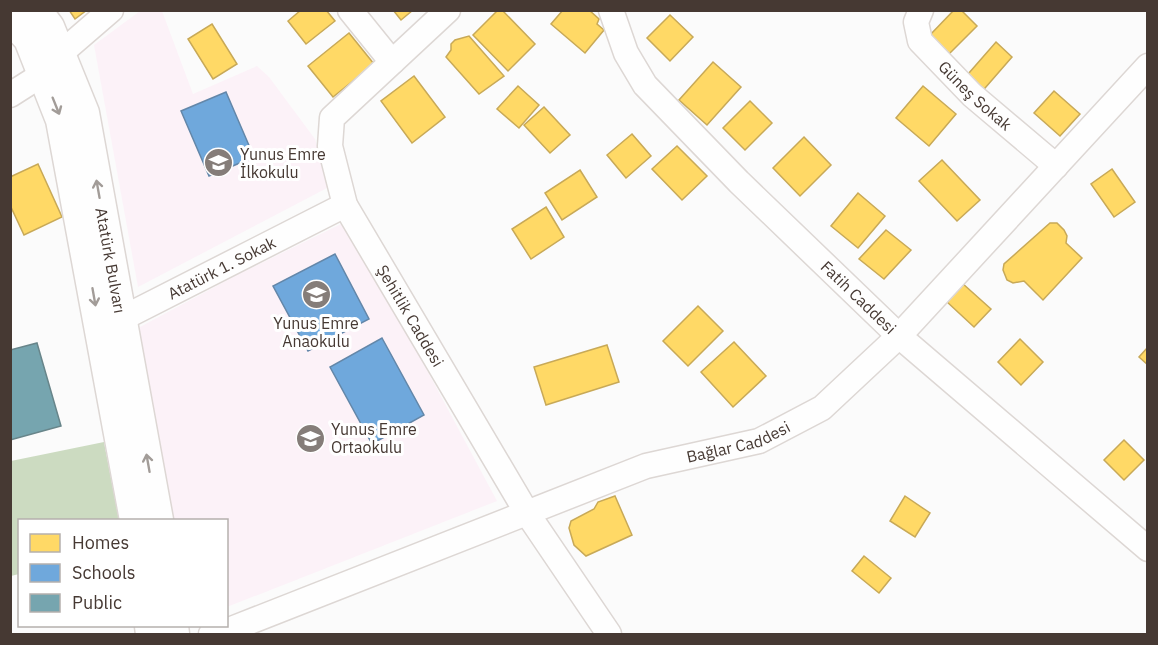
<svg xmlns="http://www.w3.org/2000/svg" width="1158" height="645" viewBox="0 0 1158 645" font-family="'IBM Plex Sans',sans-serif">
<rect width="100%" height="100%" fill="#fbfbfb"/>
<!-- education -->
<g fill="#fcf2f8">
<polygon points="140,11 162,11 193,94 257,66 269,77 315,139 329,187 138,287 94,45"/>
<polygon points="345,222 398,316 497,501 227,607 226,520 172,520 138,328 239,274"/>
</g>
<!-- forest -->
<polygon fill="#ccdbc1" points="104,442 119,520 20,520 19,574 11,576 11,461"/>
<!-- homes -->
<g fill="#ffd966" stroke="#c8a957" stroke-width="1.5">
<polygon points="69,10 87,10 75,19"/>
<polygon points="301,10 326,10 335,21 306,44 288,21"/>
<polygon points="393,10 413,10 401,20"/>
<polygon points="498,10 502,10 535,44 508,71 473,35"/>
<polygon points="563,10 589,10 599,19 597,24 604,30 585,53 551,24"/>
<polygon points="954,10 961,10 977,26 949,54 930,35"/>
<polygon points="670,15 693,37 670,61 647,38"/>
<polygon points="212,24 237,64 213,79 188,39"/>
<polygon points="349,33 374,64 333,97 308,66"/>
<polygon points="469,36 504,76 479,94 446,57 451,50 451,44 455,40"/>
<polygon points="996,42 1012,57 979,95 962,81"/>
<polygon points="713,62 741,87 707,125 679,100"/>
<polygon points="414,76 445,117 412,143 381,101"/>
<polygon points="518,86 539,105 519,128 497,109"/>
<polygon points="923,86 956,114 929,146 896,118"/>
<polygon points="1054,91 1080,114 1060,136 1034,113"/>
<polygon points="750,101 772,123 745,150 723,128"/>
<polygon points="544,107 570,135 550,153 524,125"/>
<polygon points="632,134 651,156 626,178 607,155"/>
<polygon points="804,137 831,165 800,196 773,168"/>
<polygon points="677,146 707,176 682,200 652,169"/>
<polygon points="942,160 980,200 957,221 919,181"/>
<polygon points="38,164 62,217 24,235 10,205 10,177"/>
<polygon points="1112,169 1135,202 1114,217 1091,184"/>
<polygon points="580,170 597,197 562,220 545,193"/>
<polygon points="858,193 885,216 858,248 831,226"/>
<polygon points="546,207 564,237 531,259 512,229"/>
<polygon points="1050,223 1057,223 1064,230 1067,236 1066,243 1082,258 1043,300 1024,281 1013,283 1007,280 1003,270 1004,264"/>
<polygon points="886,230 911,250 884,279 859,259"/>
<polygon points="962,283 991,309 974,327 946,301"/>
<polygon points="698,306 723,331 688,366 663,341"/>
<polygon points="1020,339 1043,362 1021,385 998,362"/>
<polygon points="734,342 766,376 733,407 701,372"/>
<polygon points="607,345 619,382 546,405 534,367"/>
<polygon points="1148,347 1148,365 1139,357"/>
<polygon points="1124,440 1144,460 1124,480 1104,460"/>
<polygon points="615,496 632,535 586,556 574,545 569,528 571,521 594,509 598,502"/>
<polygon points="905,496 930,513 915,537 890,521"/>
<polygon points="864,556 891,578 879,593 852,571"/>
</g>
<!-- schools -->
<g fill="#6fa8dc" stroke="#6387a9" stroke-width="1.5">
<polygon points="226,92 254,157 209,176 181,111"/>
<polygon points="335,254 369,319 308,351 273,286"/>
<polygon points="382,338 424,415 372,444 330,367"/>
</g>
<!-- public -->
<polygon fill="#76a5af" stroke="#68858a" stroke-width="1.5" points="37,343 61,426 10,440 10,350"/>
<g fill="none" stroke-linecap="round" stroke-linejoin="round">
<defs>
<g id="minor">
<polyline points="350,10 392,62"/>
<path id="s1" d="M 448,10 L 332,118 L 330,146 L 345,205 L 527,513 L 609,634"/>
<path id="s2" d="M 611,10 L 626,53 L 645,85 L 739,182 L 899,336 L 1148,549"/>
<path id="s3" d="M 921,10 L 916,22 L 920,41 L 972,95 L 1056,166"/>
<polyline points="10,95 43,74 60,54 111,10"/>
<path id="s4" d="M 107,329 L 121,319 L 345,205"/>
<path id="s5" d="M 211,634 L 229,630 L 646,466 L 759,441 L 822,408 L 899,336 L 1148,66"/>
</g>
<g id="major">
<path id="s6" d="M 36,10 L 49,27 L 84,113 L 158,520"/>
<polyline points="10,18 29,39 61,120 135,520"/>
<polyline points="150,626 151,634"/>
<polyline points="173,626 174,634"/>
</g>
</defs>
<!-- minor casing -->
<use href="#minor" stroke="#ddd7d4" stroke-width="27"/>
<!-- major casing -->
<use href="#major" stroke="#ddd7d4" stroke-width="33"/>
<!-- minor -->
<use href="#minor" stroke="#fefefe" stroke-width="24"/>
<!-- major -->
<use href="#major" stroke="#fefefe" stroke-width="30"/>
</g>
<!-- one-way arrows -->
<defs><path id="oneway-shaft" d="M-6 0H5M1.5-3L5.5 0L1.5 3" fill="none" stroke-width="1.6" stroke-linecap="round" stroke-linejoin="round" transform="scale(1.5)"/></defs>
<g stroke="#a29c98">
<use href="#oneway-shaft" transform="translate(56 106) rotate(68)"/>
<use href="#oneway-shaft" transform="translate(98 189) rotate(-100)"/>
<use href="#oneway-shaft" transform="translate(94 297) rotate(80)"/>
<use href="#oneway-shaft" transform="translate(148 463) rotate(-100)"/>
</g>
<!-- icons -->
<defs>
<symbol id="school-disc" viewBox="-11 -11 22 22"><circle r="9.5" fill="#857d79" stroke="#fff"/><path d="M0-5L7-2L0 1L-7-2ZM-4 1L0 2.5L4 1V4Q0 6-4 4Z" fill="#fff"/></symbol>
</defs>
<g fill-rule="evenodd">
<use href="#school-disc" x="202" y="146" width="33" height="33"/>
<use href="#school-disc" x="300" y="278" width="33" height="33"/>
<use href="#school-disc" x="294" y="422" width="33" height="33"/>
</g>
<g text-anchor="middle" stroke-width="6" stroke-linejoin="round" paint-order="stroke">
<!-- street labels -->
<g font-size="16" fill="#463933" stroke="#fff">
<text dy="6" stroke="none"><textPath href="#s3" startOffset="110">Güneş Sokak</textPath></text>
<text dy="6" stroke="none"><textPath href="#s6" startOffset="264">Atatürk Bulvarı</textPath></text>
<text dy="6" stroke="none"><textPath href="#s4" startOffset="130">Atatürk 1. Sokak</textPath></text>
<text dy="6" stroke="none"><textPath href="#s2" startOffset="384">Fatih Caddesi</textPath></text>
<text dy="6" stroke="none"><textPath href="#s1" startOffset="376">Şehitlik Caddesi</textPath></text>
<text dy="6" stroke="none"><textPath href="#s5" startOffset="562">Bağlar Caddesi</textPath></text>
</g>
<!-- poi labels -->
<g font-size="16" fill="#463933" stroke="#fff" text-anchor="start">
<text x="240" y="160">Yunus Emre<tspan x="240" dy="18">İlkokulu</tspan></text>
<text x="316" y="329" text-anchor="middle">Yunus Emre<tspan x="316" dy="18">Anaokulu</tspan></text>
<text x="331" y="435">Yunus Emre<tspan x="331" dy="18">Ortaokulu</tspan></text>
</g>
</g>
<!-- border -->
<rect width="1158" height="645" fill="none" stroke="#463933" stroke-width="24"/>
<!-- legend -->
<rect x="18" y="519" width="210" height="108" fill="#ffffff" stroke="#b5b0ad" stroke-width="1.5"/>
<rect x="30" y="534" width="30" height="18" fill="#ffd966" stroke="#b5b0ad" stroke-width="1.5"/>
<text x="72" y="549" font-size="18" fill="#463933">Homes</text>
<rect x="30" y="564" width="30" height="18" fill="#6fa8dc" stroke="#b5b0ad" stroke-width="1.5"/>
<text x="72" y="579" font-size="18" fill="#463933">Schools</text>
<rect x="30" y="594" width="30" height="18" fill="#76a5af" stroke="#b5b0ad" stroke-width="1.5"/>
<text x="72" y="609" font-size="18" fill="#463933">Public</text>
</svg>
